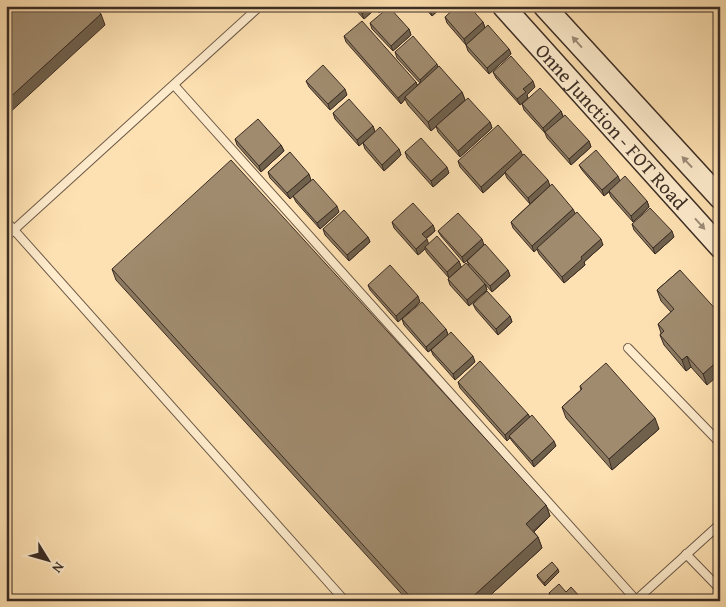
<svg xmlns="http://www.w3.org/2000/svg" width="726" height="607" viewBox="0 0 726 607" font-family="'Gentium Book Plus',serif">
<rect width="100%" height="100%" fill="#fee1b2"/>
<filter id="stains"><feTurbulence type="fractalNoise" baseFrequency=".004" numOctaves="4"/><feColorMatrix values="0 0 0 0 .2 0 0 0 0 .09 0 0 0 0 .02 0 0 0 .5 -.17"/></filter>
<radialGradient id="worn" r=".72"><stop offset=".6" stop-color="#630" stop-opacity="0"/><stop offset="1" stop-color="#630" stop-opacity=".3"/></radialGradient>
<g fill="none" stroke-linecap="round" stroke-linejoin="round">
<defs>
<g id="lane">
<polyline points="174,85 636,600"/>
<polyline points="6,221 345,601"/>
<polyline points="6,237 260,6"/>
<polyline points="628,348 720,443"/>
<polyline points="686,554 720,589"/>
<polyline points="635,601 720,524"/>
</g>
<g id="secondary">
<path id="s1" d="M 503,6 L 720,247"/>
<polyline points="544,6 720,198"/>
</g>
</defs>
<!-- lane casing -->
<use href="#lane" stroke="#6c5a48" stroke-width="10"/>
<!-- secondary casing -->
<use href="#secondary" stroke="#3b2d25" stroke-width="24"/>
<!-- lane -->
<use href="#lane" stroke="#feeccd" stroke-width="8"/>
<!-- secondary -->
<use href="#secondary" stroke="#feeccd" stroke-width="21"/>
</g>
<!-- wall -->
<g fill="#8a785f" stroke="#3b2d25">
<polygon points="352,6 386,6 379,13 375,9 364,19"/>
<polygon points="423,6 443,6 432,16"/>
<polygon points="445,17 483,22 485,28 509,49 511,54 489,74 468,51 466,45 447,23"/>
<polygon points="370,23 409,29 411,35 393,51 372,29"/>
<polygon points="344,36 416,82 417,85 420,83 397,58 395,52 438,66 462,92 465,100 431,131 408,105 405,99 401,104 346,42"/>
<polygon points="493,72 535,87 527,95 528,98 520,105 496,78"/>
<polygon points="306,81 347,95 330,110 309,87"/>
<polygon points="522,104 561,111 563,116 589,141 591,147 571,165 547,138 545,133 524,110"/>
<polygon points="333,113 373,126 375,132 359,146 335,119"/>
<polygon points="490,122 492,128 460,157 438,132 436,126"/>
<polygon points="235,139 281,145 284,151 261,172 237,145"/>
<polygon points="363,143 399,149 401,155 384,171 365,149"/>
<polygon points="290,152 290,199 270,178 268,172"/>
<polygon points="405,152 449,173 433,187 407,158"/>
<polygon points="523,155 603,245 584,262 585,265 564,283 539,254 537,249 534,252 513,228 511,222 549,186 530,204 507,178 505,173 483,193 460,167 458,161"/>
<polygon points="579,165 620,181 647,201 649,207 633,222 611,197 609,192 604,196 582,170"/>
<polygon points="293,196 339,212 320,229 296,202"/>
<polygon points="392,222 433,225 435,231 426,239 428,244 459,261 461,267 469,266 467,261 508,270 510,276 492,292 485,284 487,290 469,306 450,285 448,279 449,278 427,253 425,249 418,255 394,228"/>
<polygon points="632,224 674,237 655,254 634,230"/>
<polygon points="323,229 368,237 370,242 349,261 325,235"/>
<polygon points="438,231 484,245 464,263 441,236"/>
<polygon points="112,269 546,505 550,516 534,532 538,537 542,548 484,601 408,601 116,280"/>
<polygon points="680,270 707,385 691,367 686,371 664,345 660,335 661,333 658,324 671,312 661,301 657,290"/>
<polygon points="368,285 420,302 398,322 370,290"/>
<polygon points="473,304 510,316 512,322 498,335 476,310"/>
<polygon points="402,319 446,329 448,335 475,362 455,380 433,355 431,350 428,352 404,325"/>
<polygon points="458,382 528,414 530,418 556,446 534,467 512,441 510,438 507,441 460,388"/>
<polygon points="580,386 659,429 612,470 566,418 562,407 581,390"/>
<polygon points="559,572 545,586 538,578 537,575"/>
<polygon points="566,592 581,598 582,601 572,601 570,598 568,601 554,601 550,596 549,593"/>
</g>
<!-- shaded-wall -->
<g fill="#70614d" stroke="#3b2d25">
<polygon points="370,6 374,6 375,9 364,19 362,14"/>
<polygon points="378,6 386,6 379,13 377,7"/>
<polygon points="434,6 443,6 432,16 430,10"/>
<polygon points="101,14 105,25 6,116 6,101"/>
<polygon points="483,22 485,28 466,45 464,39"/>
<polygon points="409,29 411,35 393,51 391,46"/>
<polygon points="509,49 511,54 489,74 487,68"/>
<polygon points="437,64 439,70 422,86 420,80"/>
<polygon points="533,81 535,87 527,95 528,98 520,105 517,99 523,89"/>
<polygon points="416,82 418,88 405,97 405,99 401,104 398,98"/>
<polygon points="345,89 347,95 330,110 328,104"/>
<polygon points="462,92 465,100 431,131 428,122"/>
<polygon points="561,111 563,117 545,133 543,128"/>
<polygon points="490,122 492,128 460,157 458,151"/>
<polygon points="373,126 375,132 359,146 357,140"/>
<polygon points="589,141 591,147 571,165 569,159"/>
<polygon points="281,145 284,151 261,172 259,166"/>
<polygon points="399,149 401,155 384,171 382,165"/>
<polygon points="521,151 523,157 505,172 505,173 483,193 481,187"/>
<polygon points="447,167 449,173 433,187 431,181"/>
<polygon points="309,174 311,180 290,199 287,193"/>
<polygon points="618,176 620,181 604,196 602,190"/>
<polygon points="548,180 550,186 530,204 528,198"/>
<polygon points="647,201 649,207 633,222 631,216"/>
<polygon points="337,206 339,212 320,229 317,223"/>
<polygon points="573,209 576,215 534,252 532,246"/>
<polygon points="433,225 435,231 424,240 422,234"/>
<polygon points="672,231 674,237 655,254 653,248"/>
<polygon points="368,237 370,242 349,261 347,255"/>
<polygon points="427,239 429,245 425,247 425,249 418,255 416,249"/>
<polygon points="482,239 484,245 464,263 462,257"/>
<polygon points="601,239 603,245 584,262 585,265 564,283 562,277 581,257"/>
<polygon points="459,261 461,267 449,278 447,272"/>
<polygon points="508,270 510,276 492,292 490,286"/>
<polygon points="485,284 487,290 469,306 467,300"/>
<polygon points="418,296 420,302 398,322 396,316"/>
<polygon points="510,316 512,322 498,335 496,329"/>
<polygon points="446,329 448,335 428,352 426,347"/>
<polygon points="473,356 475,362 455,380 453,374"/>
<polygon points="687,356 691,367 686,371 682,360"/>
<polygon points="720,359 720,374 707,385 703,374"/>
<polygon points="528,414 531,420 509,436 510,438 507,441 505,435"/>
<polygon points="655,418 659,429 612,470 609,459"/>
<polygon points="554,441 556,446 534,467 532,461"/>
<polygon points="546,505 550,516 530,534 526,524"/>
<polygon points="538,537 542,548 484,601 468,601"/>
<polygon points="558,569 559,572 545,586 544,583"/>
<polygon points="569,596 570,598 568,601 563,601"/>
</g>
<!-- building -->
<g fill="#a08b6e" stroke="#3b2d25">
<polygon points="6,6 94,6 101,14 6,101"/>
<polygon points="355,6 370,6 362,14"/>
<polygon points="426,6 434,6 430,10"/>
<polygon points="457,6 469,6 483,22 464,39 445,17"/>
<polygon points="389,7 409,29 391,46 370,23"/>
<polygon points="362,21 416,82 398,98 344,36"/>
<polygon points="488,25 509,49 487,68 466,45"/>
<polygon points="413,36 437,64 420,80 395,52"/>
<polygon points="511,56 533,81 523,89 526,92 517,99 493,72"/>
<polygon points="323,65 345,89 328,104 306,81"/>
<polygon points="439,66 462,92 428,122 405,97"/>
<polygon points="540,88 561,111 543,128 522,104"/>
<polygon points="468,98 490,122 458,151 436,126"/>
<polygon points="349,99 373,126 357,140 333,113"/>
<polygon points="565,115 589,141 569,159 545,132"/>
<polygon points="258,119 281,145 259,166 235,139"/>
<polygon points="498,125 521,151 481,187 458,161"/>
<polygon points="380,127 399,149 382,165 363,143"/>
<polygon points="421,138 447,167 431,181 405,152"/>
<polygon points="596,150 618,176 602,190 579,165"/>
<polygon points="290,152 309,174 287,193 268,172"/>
<polygon points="524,154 548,180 528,198 505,172"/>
<polygon points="231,160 546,505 526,524 538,537 468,601 414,601 112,269"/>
<polygon points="625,176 647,201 631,216 609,191"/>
<polygon points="313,179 337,206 317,223 293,196"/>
<polygon points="552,184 573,209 532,246 511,222"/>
<polygon points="413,203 433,225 422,234 427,239 416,249 392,222"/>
<polygon points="650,208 672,231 653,248 632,224"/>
<polygon points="344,210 368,237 347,255 323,229"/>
<polygon points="577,212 601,239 581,257 582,259 562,277 537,248"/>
<polygon points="458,213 482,239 462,257 438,231"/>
<polygon points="437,236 459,261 447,272 425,247"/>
<polygon points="485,244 508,270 490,286 467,261"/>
<polygon points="466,263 485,284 467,300 448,279"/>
<polygon points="390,265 418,296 396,316 368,285"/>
<polygon points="680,270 720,314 720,359 703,374 687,356 682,360 660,335 664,331 658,324 674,309 657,290"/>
<polygon points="487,291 510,316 496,329 473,304"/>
<polygon points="422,302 446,329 426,347 402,319"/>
<polygon points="451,332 473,356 453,374 431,350"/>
<polygon points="480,361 528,414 505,435 458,382"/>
<polygon points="606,363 655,418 609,459 562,407 582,389 580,386"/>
<polygon points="532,415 554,441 532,461 509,436"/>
<polygon points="552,562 558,569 544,583 537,575"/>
<polygon points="559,584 566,592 571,587 581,598 578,601 574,601 569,596 563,601 555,601 549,593"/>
</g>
<!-- one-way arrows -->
<defs><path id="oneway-solid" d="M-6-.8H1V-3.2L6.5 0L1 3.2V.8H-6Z" transform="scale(1.25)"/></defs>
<g fill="#9c8c79">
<use href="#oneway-solid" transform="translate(577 42) rotate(-132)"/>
<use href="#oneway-solid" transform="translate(687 162) rotate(-133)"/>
<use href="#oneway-solid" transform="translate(700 224) rotate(48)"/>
</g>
<g text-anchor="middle" stroke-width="4" stroke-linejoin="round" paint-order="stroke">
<!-- street labels -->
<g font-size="20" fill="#3b2d25" stroke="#feeccd">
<text dy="7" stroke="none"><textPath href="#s1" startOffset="162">Onne Junction - FOT Road</textPath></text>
</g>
</g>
<!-- margin -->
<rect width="726" height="607" fill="none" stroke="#fee1b2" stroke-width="25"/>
<rect x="8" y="8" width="711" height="592" fill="none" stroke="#3b2d25" stroke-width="2.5"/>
<rect x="12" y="12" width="701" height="582" fill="none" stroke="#3b2d25"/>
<!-- north arrow -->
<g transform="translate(48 560) rotate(127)" stroke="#feeccd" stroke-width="4" paint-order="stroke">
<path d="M0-4L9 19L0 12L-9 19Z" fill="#3b2d25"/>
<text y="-8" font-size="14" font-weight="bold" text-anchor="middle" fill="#3b2d25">N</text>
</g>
<rect width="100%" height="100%" filter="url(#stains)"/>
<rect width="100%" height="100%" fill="url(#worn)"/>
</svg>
